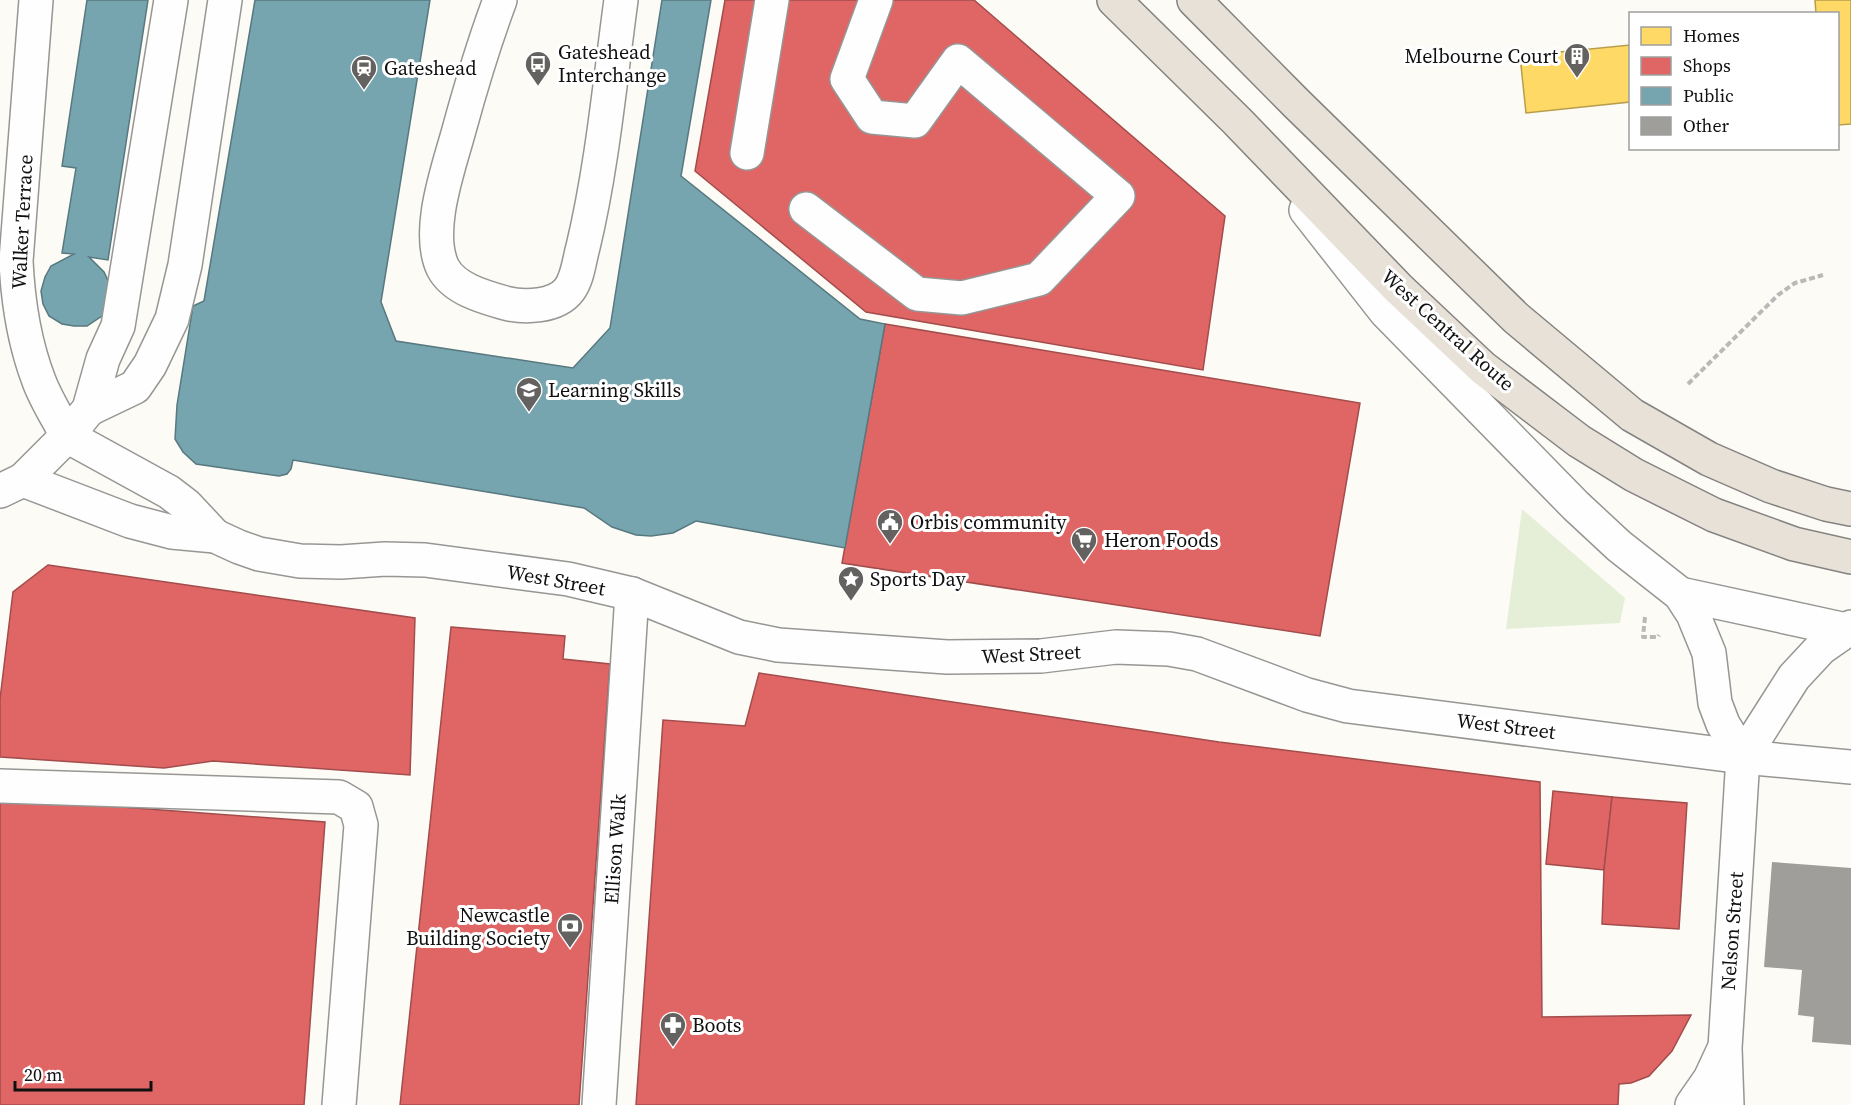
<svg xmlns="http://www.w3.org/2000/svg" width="1851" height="1105" viewBox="0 0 1851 1105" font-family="'Source Serif 4',serif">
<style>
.green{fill:#e5efd8}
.homes{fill:#ffd966;stroke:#b79d4c;stroke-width:1.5}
.shops{fill:#e06666;stroke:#a24c4c;stroke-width:1.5}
.public{fill:#76a5af;stroke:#57787f;stroke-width:1.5}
.building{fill:#a09e9b}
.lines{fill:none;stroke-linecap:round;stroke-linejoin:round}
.minor-casing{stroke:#969694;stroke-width:36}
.highway-casing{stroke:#848381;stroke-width:36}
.path{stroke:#b9b9b8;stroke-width:4;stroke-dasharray:6 3;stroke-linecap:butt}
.minor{stroke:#fffefe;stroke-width:33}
.highway{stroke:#e8e1d8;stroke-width:33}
.labels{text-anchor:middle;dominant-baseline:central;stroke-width:6;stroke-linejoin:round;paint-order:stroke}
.poi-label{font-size:20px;fill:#101010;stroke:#fff;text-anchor:start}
.street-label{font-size:20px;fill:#101010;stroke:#fff}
</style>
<rect width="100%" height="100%" fill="#fcfbf6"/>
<path class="green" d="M 1522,509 L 1625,598 L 1620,623 L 1506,629 Z"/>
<g class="homes">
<path d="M 1815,0 L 1851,0 L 1851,124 L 1838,125 L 1838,14 L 1816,14 Z"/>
<path d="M 1630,45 L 1630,102 L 1526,113 L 1520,56 Z"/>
</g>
<g class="shops">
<path d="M 725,0 L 974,0 L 1225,216 L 1203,370 L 866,312 L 695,171 Z"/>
<path d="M 885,324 L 1360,403 L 1320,636 L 842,563 Z"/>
<path d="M 48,565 L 415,618 L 410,775 L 213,761 L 164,768 L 0,757 L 0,699 L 13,592 Z"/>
<path d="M 451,627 L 565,636 L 563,659 L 610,664 L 579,1105 L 400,1105 Z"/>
<path d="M 759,673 L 1219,742 L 1540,782 L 1542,1017 L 1691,1015 L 1672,1051 L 1649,1076 L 1631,1083 L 1619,1084 L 1618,1105 L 636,1105 L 663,720 L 745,726 Z"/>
<path d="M 1553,791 L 1612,797 L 1604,870 L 1546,864 Z"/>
<path d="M 1612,797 L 1687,803 L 1679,929 L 1602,924 L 1604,870 Z"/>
<path d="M 0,798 L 325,822 L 304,1105 L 0,1105 Z"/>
</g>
<g class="public">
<path d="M 87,0 L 148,0 L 108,260 L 89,257 L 104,272 L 112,289 L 109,303 L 102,316 L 87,326 L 74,326 L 62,324 L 49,316 L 43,304 L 41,291 L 45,277 L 51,266 L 74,254 L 62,253 L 76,168 L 62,166 Z"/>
<path d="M 255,0 L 430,0 L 381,302 L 396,341 L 573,368 L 610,328 L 662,0 L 711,0 L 681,176 L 860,319 L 885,324 L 845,548 L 696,521 L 673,533 L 651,536 L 636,535 L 612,527 L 584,508 L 293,460 L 291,469 L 287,474 L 279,476 L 196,464 L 183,452 L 175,439 L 177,405 L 193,306 L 204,301 Z"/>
</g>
<path class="building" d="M 1772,862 L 1851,868 L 1851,1045 L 1812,1042 L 1814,1017 L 1798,1015 L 1802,970 L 1764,967 Z"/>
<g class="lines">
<g class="minor-casing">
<g id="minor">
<path d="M 36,0 L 16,261 C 18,303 24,342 39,381 C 46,400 58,418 67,436"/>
<path d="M 500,0 C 484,43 471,86 459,130 C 449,167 425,231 443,268 C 454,289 484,297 505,303 C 524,308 556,307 569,290 C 578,278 579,261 583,247 C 602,168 610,81 621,0"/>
<path d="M 747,153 L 772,0"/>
<path d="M 806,209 L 917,294 L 962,298 L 1039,279 L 1118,196 L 958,61 L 915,121 L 872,117 L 847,79 L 876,0"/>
<path d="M 1306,210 L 1386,312 L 1576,506 L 1619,546 L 1680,594 L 1693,614 L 1709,653 L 1715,703 L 1723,724 L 1743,757"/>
<path d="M 89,409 L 135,387 L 150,365 L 172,319 L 185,265 L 225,0"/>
<path d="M 67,436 L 169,492 L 186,505 L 215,536"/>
<path d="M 23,480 L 130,521 L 172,532 L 215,536 L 239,547 L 259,554 L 300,561 L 341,562 L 385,559 L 425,560 L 568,579 L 632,594 L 739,637 L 778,645 L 947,657 L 1041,656 L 1116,647 L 1169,649 L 1197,654 L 1307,695 L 1348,706 L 1743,757 L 1851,767"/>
<path d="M 0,491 L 23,480 L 67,436 L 89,409 L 103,359 L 118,326 L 171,0"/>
<path d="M 1680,594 L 1846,630"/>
<path d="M 0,786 L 339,797 L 356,807 L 361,825 L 339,1105"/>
<path d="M 599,1105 L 632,594"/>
<path d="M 1692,1105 L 1710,1079 L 1724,1049"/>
<path d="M 1727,1105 L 1725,1048 L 1743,757 L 1794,677 L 1821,648 L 1851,627"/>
</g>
</g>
<g class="highway-casing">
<g id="highway">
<path d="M 1114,0 L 1237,121 L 1398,288 L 1483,368 L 1579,441 L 1634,475 L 1714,515 L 1794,544 L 1851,557"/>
<path d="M 1194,0 L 1296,103 L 1516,318 L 1632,415 L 1709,459 L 1771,486 L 1826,504 L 1851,509"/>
</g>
</g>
<g class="path">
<path d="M 1688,384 L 1778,295 L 1795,283 L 1823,275"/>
<path d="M 1645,617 L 1643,637 L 1658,637 L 1659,635"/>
</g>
<use href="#minor" class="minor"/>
<use href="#highway" class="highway"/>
</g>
<defs>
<g id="building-pin" transform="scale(1.35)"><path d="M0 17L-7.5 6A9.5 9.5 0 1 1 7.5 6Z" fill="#636260" stroke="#fff"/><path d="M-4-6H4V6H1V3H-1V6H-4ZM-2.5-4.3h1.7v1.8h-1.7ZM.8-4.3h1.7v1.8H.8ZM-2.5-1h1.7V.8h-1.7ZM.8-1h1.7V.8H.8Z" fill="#fff"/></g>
<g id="bus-pin" transform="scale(1.35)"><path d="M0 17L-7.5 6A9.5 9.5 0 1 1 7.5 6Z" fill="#636260" stroke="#fff"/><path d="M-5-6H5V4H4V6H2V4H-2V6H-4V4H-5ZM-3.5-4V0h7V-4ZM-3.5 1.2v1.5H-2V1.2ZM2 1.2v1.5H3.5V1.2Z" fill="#fff"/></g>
<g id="station-pin" transform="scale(1.35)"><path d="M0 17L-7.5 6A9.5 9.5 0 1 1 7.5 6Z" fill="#636260" stroke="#fff"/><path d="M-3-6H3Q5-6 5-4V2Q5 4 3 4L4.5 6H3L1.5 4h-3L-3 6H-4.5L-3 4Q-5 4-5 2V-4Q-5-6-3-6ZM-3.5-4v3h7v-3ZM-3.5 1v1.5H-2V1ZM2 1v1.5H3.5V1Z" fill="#fff"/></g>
<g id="university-pin" transform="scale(1.35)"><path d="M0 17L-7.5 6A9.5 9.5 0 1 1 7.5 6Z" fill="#636260" stroke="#fff"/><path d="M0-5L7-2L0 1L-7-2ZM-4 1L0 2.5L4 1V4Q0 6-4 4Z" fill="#fff"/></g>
<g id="civic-pin" transform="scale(1.35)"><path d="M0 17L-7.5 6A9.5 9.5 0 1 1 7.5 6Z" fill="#636260" stroke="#fff"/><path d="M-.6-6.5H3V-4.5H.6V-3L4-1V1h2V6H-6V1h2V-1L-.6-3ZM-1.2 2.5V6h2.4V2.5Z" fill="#fff"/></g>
<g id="supermarket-pin" transform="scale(1.35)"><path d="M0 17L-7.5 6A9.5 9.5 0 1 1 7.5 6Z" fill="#636260" stroke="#fff"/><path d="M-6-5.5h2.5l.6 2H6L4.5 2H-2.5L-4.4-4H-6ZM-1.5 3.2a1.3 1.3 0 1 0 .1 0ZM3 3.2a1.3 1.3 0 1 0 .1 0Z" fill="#fff"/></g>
<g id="sight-pin" transform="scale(1.35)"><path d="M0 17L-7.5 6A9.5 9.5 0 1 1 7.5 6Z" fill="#636260" stroke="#fff"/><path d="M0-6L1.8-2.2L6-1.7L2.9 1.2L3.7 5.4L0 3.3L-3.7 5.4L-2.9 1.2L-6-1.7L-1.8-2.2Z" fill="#fff"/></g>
<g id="bank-pin" transform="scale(1.35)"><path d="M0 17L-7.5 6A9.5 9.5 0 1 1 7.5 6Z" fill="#636260" stroke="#fff"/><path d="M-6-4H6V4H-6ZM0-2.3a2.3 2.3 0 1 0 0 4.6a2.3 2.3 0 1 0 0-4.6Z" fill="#fff"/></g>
<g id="pharmacy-pin" transform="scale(1.35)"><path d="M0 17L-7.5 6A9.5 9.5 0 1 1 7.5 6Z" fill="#636260" stroke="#fff"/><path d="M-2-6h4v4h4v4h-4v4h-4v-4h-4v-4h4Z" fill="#fff"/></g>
</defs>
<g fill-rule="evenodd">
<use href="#building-pin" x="1577" y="56"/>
<use href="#bus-pin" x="538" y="64"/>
<use href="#station-pin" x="364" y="68"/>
<use href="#university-pin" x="529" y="390"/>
<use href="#civic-pin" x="890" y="522"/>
<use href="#supermarket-pin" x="1084" y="540"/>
<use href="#sight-pin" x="851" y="579"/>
<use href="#bank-pin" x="570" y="926"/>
<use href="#pharmacy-pin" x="673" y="1025"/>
</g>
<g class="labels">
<g class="poi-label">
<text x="558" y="52">Gateshead<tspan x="558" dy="23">Interchange</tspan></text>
<text x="1558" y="56" text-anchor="end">Melbourne Court</text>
<text x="384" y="68">Gateshead</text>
<text x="548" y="390">Learning Skills</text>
<text x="910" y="522">Orbis community</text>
<text x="1104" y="540">Heron Foods</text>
<text x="870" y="579">Sports Day</text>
<text x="550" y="915" text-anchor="end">Newcastle<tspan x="550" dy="23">Building Society</tspan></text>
<text x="692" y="1025">Boots</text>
</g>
<g class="street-label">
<text transform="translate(22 222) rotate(-87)">Walker Terrace</text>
<text transform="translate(1448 330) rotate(42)">West Central Route</text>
<text transform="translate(556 580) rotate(10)">West Street</text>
<text transform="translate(1031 654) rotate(-3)">West Street</text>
<text transform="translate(1506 726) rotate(7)">West Street</text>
<text transform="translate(615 849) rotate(-86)">Ellison Walk</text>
<text transform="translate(1732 931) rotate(-86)">Nelson Street</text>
</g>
</g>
<rect x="1629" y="12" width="210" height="138" fill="#ffffff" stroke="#9f9f9f" stroke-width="1.5"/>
<rect x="1641" y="27" width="30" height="18" fill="#ffd966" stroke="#9f9f9f" stroke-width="1.5"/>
<text x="1683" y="42" font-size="18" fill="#101010">Homes</text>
<rect x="1641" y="57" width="30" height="18" fill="#e06666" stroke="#9f9f9f" stroke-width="1.5"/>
<text x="1683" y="72" font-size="18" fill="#101010">Shops</text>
<rect x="1641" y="87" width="30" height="18" fill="#76a5af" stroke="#9f9f9f" stroke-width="1.5"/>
<text x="1683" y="102" font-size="18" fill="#101010">Public</text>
<rect x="1641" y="117" width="30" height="18" fill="#a09e9b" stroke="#9f9f9f" stroke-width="1.5"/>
<text x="1683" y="132" font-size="18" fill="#101010">Other</text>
<path d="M15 1081v9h136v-9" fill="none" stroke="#101010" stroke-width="3"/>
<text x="24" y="1081" font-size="18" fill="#101010" stroke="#ffffff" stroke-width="4.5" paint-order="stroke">20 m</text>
</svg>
